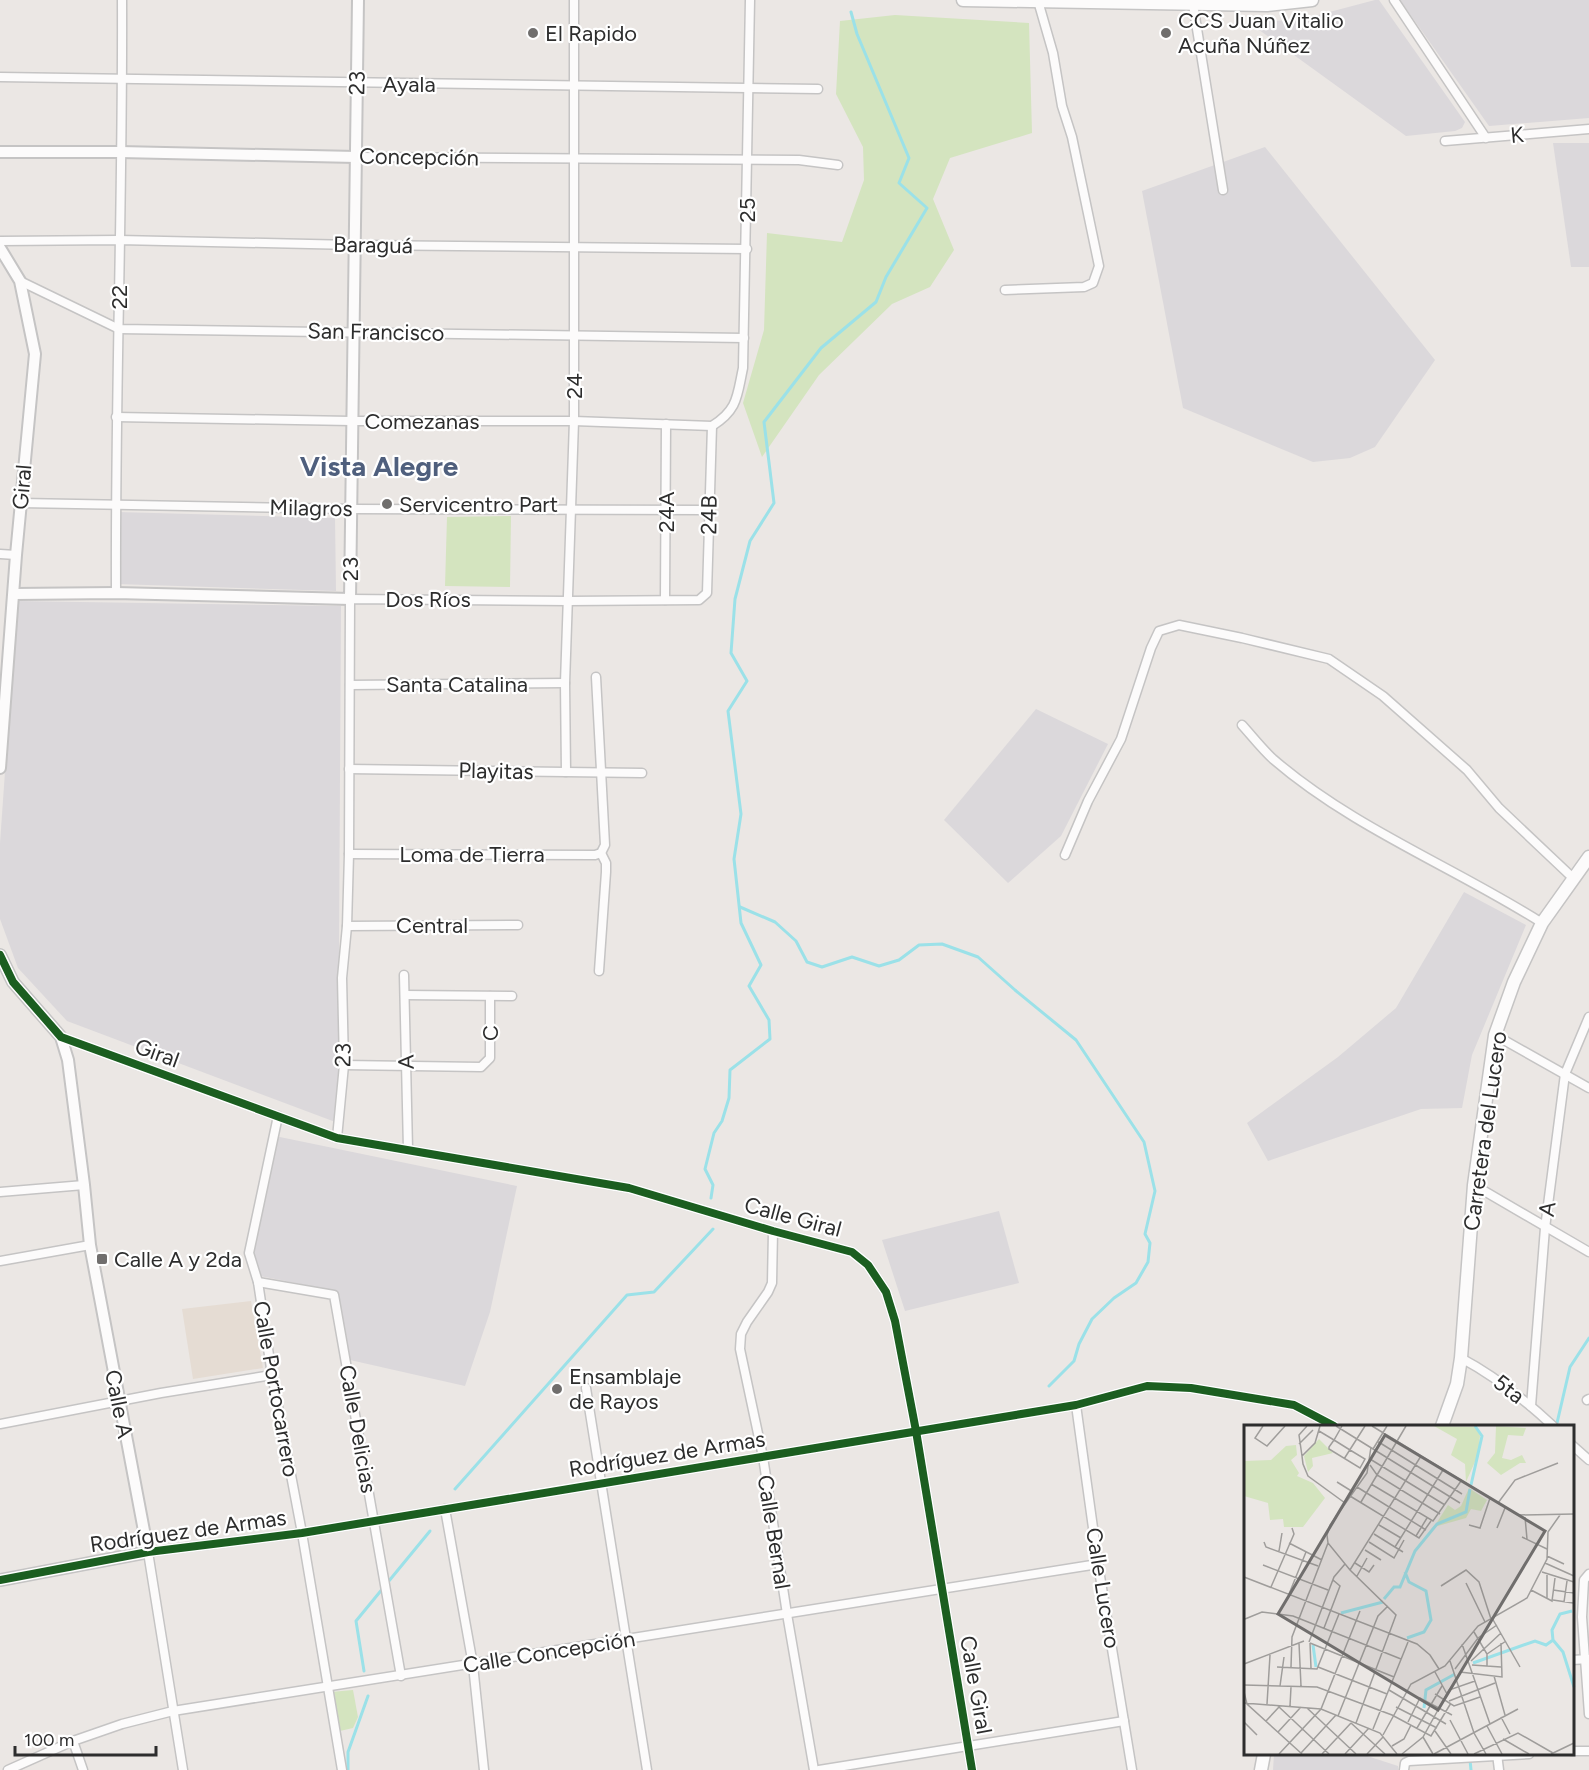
<svg xmlns="http://www.w3.org/2000/svg" width="1589" height="1770" viewBox="0 0 1589 1770" font-family="Figtree,sans-serif">
<style>
.industrial{fill:#dbd8db}
.education{fill:#e5dcd3}
.green{fill:#d4e4bf}
.lines{fill:none;stroke-linecap:round;stroke-linejoin:round}
.stream{stroke:#9be1e8;stroke-width:3}
.minor-casing{stroke:#c5c4c4;stroke-width:11}
.tertiary-casing{stroke:#c5c4c4;stroke-width:14}
.secondary-casing{stroke:#c5c4c4;stroke-width:15}
.minor{stroke:#fcfbfb;stroke-width:8}
.tertiary{stroke:#fcfbfb;stroke-width:10}
.secondary{stroke:#fcfbfb;stroke-width:12}
.cycleway-casing{stroke:#fff;stroke-width:11}
.cycleway{stroke:#1b5e20;stroke-width:8}
.poi-dot{fill:#706e6d;stroke:#fff;stroke-width:2}
.labels{text-anchor:middle;dominant-baseline:central;stroke-width:4.5;stroke-linejoin:round;paint-order:stroke}
.poi-label{font-size:22px;fill:#2d2d2d;stroke:#fff;text-anchor:start}
.street-label{font-size:22px;fill:#2d2d2d;stroke:#fff}
.district-label{font-size:28px;font-weight:bold;fill:#4f5f7d;stroke:#fff}
.inset-river{fill:none;stroke:#9be1e8;stroke-width:3}
.inset-road{fill:none;stroke:#9f9d9b;stroke-width:1.5}
.view{fill:#706e6d;fill-opacity:0.15;stroke:#706e6d;stroke-width:3}
.inset-edge{fill:none;stroke:#2d2d2d;stroke-width:3}
</style>
<rect width="100%" height="100%" fill="#ebe7e4"/>
<g class="industrial">
<path d="M 1375,0 L 1379,0 L 1465,122 L 1462,128 L 1455,131 L 1406,136 L 1255,27 L 1258,22 L 1303,19 Z"/>
<path d="M 1400,0 L 1589,0 L 1589,118 L 1489,126 Z"/>
<path d="M 1553,143 L 1589,143 L 1589,267 L 1571,267 Z"/>
<path d="M 1265,147 L 1435,360 L 1375,447 L 1350,458 L 1313,462 L 1183,408 L 1142,191 Z"/>
<path d="M 117,512 L 335,518 L 336,591 L 116,584 Z"/>
<path d="M 17,601 L 341,606 L 338,1123 L 67,1021 L 18,968 L 0,919 L 0,843 Z"/>
<path d="M 1036,709 L 1108,744 L 1061,836 L 1008,883 L 944,820 Z"/>
<path d="M 1464,892 L 1526,925 L 1472,1055 L 1462,1108 L 1421,1109 L 1268,1161 L 1247,1123 L 1338,1057 L 1396,1008 Z"/>
<path d="M 275,1136 L 517,1186 L 490,1312 L 465,1386 L 350,1360 L 337,1291 L 260,1276 L 253,1256 Z"/>
<path d="M 999,1211 L 1019,1283 L 905,1311 L 882,1240 Z"/>
<path d="M 1274,1754 L 1361,1754 L 1398,1766 L 1398,1770 L 1273,1770 Z"/>
</g>
<path class="education" d="M 251,1301 L 263,1368 L 193,1379 L 182,1309 Z"/>
<g class="green">
<path d="M 895,15 L 1029,23 L 1032,133 L 950,158 L 933,199 L 954,250 L 930,287 L 892,304 L 819,375 L 762,457 L 743,403 L 764,330 L 767,233 L 842,242 L 864,180 L 863,147 L 836,94 L 840,21 Z"/>
<path d="M 511,516 L 510,587 L 445,586 L 447,517 Z"/>
<path d="M 353,1690 L 358,1717 L 353,1728 L 340,1731 L 331,1692 Z"/>
</g>
<g class="lines">
<g class="stream">
<path d="M 740,907 L 775,922 L 796,941 L 807,962 L 822,967 L 852,957 L 879,966 L 899,960 L 919,945 L 942,944 L 978,957 L 1015,990 L 1076,1040 L 1144,1142 L 1155,1191 L 1145,1234 L 1150,1243 L 1148,1262 L 1136,1283 L 1114,1298 L 1092,1319 L 1079,1344 L 1074,1361 L 1049,1386"/>
<path d="M 711,1198 L 713,1185 L 705,1169 L 714,1133 L 722,1121 L 729,1098 L 730,1070 L 770,1039 L 769,1020 L 749,986 L 761,965 L 741,923 L 734,859 L 741,814 L 728,711 L 747,681 L 731,653 L 735,599 L 750,541 L 774,503 L 764,422 L 821,348 L 876,302 L 886,277 L 927,208 L 899,183 L 909,158 L 857,34 L 851,12"/>
<path d="M 1557,1423 L 1570,1367 L 1589,1338"/>
<path d="M 455,1489 L 627,1295 L 654,1292 L 713,1229"/>
<path d="M 364,1671 L 356,1621 L 430,1531"/>
<path d="M 1470,1760 L 1471,1770"/>
<path d="M 348,1770 L 348,1752 L 368,1696"/>
</g>
<g class="minor-casing">
<g id="minor">
<path d="M 1394,0 L 1486,138"/>
<path d="M 1193,4 L 1223,190"/>
<path d="M 0,77 L 818,89"/>
<path d="M 1445,141 L 1589,129"/>
<path d="M 356,157 L 799,160 L 838,165"/>
<path d="M 0,241 L 119,240 L 354,245 L 747,249"/>
<path d="M 20,281 L 119,329 L 744,338"/>
<path d="M 1005,290 L 1084,287 L 1093,283 L 1099,266 L 1072,137 L 1062,106 L 1053,53 L 1038,1"/>
<path d="M 116,417 L 351,421 L 574,421 L 712,426 C 738,410 737,396 743,368 L 750,0"/>
<path d="M 21,503 L 351,509 L 709,510"/>
<path d="M 0,554 L 16,555"/>
<path d="M 116,593 C 115,396 123,198 122,0"/>
<path d="M 665,600 L 666,424"/>
<path d="M 350,685 L 565,683"/>
<path d="M 1242,725 C 1252,736 1262,749 1273,759 C 1353,828 1454,867 1542,923"/>
<path d="M 349,769 L 642,773"/>
<path d="M 566,772 L 565,683 L 574,421 L 574,0"/>
<path d="M 349,854 L 595,855 L 601,853 L 605,845 L 596,677"/>
<path d="M 1065,855 L 1088,801 L 1121,739 L 1151,648 L 1159,631 L 1179,625 L 1242,638 L 1329,659 L 1383,696 L 1467,770 L 1499,808 L 1573,878"/>
<path d="M 347,926 L 518,925"/>
<path d="M 599,971 L 606,872 L 606,863 L 601,853"/>
<path d="M 404,975 L 408,1149"/>
<path d="M 405,995 L 512,996"/>
<path d="M 1495,1035 L 1589,1088"/>
<path d="M 61,1037 L 337,1138 L 629,1188 L 773,1231 L 852,1252 L 868,1265 L 886,1292 L 895,1321 L 916,1431 L 972,1770"/>
<path d="M 344,1065 L 481,1067 L 490,1058 L 490,996"/>
<path d="M 278,1116 L 249,1253 L 258,1282 L 272,1375 L 302,1533 L 342,1770"/>
<path d="M 337,1138 L 344,1065 L 342,978 L 347,926 L 349,854 L 350,599 L 568,601 L 699,600 L 707,593 L 712,426"/>
<path d="M 1474,1185 L 1589,1252"/>
<path d="M 0,1192 L 84,1185"/>
<path d="M 773,1231 L 772,1283 L 768,1292 L 747,1322 L 741,1334 L 740,1349 L 763,1457 L 787,1614 L 814,1770"/>
<path d="M 0,1261 L 90,1245"/>
<path d="M 258,1282 L 334,1295 L 401,1676"/>
<path d="M 1461,1358 C 1495,1376 1525,1400 1553,1426"/>
<path d="M 586,1388 L 647,1770"/>
<path d="M 1587,1400 L 1589,1399"/>
<path d="M 1076,1405 L 1098,1564 L 1132,1770"/>
<path d="M 1531,1406 L 1545,1228 L 1565,1074 L 1589,1017"/>
<path d="M 0,1424 L 161,1393 L 272,1375"/>
<path d="M 1572,1445 L 1589,1460"/>
<path d="M 445,1509 L 473,1665 L 484,1770"/>
<path d="M 1589,1574 L 1584,1580 L 1582,1617 L 1589,1714"/>
<path d="M 1572,1660 L 1589,1659"/>
<path d="M 73,1741 L 83,1770"/>
<path d="M 1572,1751 L 1589,1751"/>
<path d="M 1497,1754 L 1499,1770"/>
<path d="M 8,1770 L 73,1741 L 122,1724 L 173,1711 L 1098,1564"/>
<path d="M 183,1770 L 148,1552 L 302,1533 L 1076,1405 L 1147,1386 L 1191,1388 L 1294,1405 L 1334,1426"/>
<path d="M 819,1770 L 1124,1721"/>
<path d="M 1404,1770 L 1405,1763 L 1409,1761 L 1529,1754"/>
</g>
</g>
<g class="tertiary-casing">
<g id="tertiary">
<path d="M 0,152 L 120,152 L 356,157"/>
<path d="M 0,248 L 20,281 L 35,354 L 16,555 L 0,768"/>
<path d="M 14,594 L 116,593 L 350,599 L 358,0"/>
<path d="M 0,955 L 13,982 L 61,1037 L 68,1060 L 84,1185 L 90,1245 L 148,1552 L 0,1580"/>
</g>
</g>
<g class="secondary-casing">
<g id="secondary">
<path d="M 963,0 L 1267,5 L 1312,0"/>
<path d="M 1442,1426 L 1457,1384 L 1461,1358 L 1474,1185 L 1495,1035 L 1514,982 L 1542,923 L 1589,857"/>
<path d="M 1261,1770 L 1264,1754"/>
</g>
</g>
<use href="#minor" class="minor"/>
<use href="#tertiary" class="tertiary"/>
<use href="#secondary" class="secondary"/>
<g class="cycleway-casing">
<g id="cycleway">
<path d="M 0,955 L 13,982 L 61,1037 L 337,1138 L 629,1188 L 773,1231 L 852,1252 L 868,1265 L 886,1292 L 895,1321 L 916,1431 L 972,1770"/>
<path d="M 0,1580 L 148,1552 L 302,1533 L 1076,1405 L 1147,1386 L 1191,1388 L 1294,1405 L 1334,1426"/>
</g>
</g>
<use href="#cycleway" class="cycleway"/>
</g>
<g class="poi-dot">
<circle cx="533" cy="33" r="6"/>
<circle cx="1166" cy="33" r="6"/>
<circle cx="387" cy="504" r="6"/>
<rect x="96" y="1253" width="12" height="12" rx="3"/>
<circle cx="557" cy="1389" r="6"/>
</g>
<g class="labels">
<g class="poi-label">
<text x="1178" y="20">CCS Juan Vitalio<tspan x="1178" dy="25">Acuña Núñez</tspan></text>
<text x="545" y="33">El Rapido</text>
<text x="399" y="504">Servicentro Part</text>
<text x="114" y="1259">Calle A y 2da</text>
<text x="569" y="1376">Ensamblaje<tspan x="569" dy="25">de Rayos</tspan></text>
</g>
<g class="street-label">
<text transform="translate(357 83) rotate(-89)">23</text>
<text x="409" y="84">Ayala</text>
<text transform="translate(1517 135) rotate(-5)">K</text>
<text transform="translate(419 157) rotate(1)">Concepción</text>
<text transform="translate(747 210) rotate(-90)">25</text>
<text transform="translate(373 245) rotate(1)">Baraguá</text>
<text transform="translate(119 297) rotate(-90)">22</text>
<text transform="translate(376 332) rotate(1)">San Francisco</text>
<text transform="translate(574 386) rotate(-90)">24</text>
<text x="422" y="421">Comezanas</text>
<text transform="translate(22 487) rotate(-85)">Giral</text>
<text transform="translate(311 508) rotate(1)">Milagros</text>
<text transform="translate(666 512) rotate(-90)">24A</text>
<text transform="translate(709 515) rotate(-89)">24B</text>
<text transform="translate(350 569) rotate(-90)">23</text>
<text x="428" y="599">Dos Ríos</text>
<text x="457" y="684">Santa Catalina</text>
<text transform="translate(496 771) rotate(1)">Playitas</text>
<text x="472" y="854">Loma de Tierra</text>
<text x="432" y="925">Central</text>
<text transform="translate(490 1033) rotate(-90)">C</text>
<text transform="translate(157 1053) rotate(20)">Giral</text>
<text transform="translate(343 1055) rotate(-89)">23</text>
<text transform="translate(406 1062) rotate(-91)">A</text>
<text transform="translate(1485 1131) rotate(-82)">Carretera del Lucero</text>
<text transform="translate(1547 1209) rotate(-82)">A</text>
<text transform="translate(793 1217) rotate(15)">Calle Giral</text>
<text transform="translate(276 1389) rotate(80)">Calle Portocarrero</text>
<text transform="translate(1509 1389) rotate(37)">5ta</text>
<text transform="translate(119 1404) rotate(79)">Calle A</text>
<text transform="translate(358 1429) rotate(80)">Calle Delicias</text>
<text transform="translate(667 1454) rotate(-9)">Rodríguez de Armas</text>
<text transform="translate(188 1531) rotate(-8)">Rodríguez de Armas</text>
<text transform="translate(774 1532) rotate(81)">Calle Bernal</text>
<text transform="translate(1103 1588) rotate(81)">Calle Lucero</text>
<text transform="translate(549 1652) rotate(-9)">Calle Concepción</text>
<text transform="translate(976 1685) rotate(80)">Calle Giral</text>
</g>
<g class="district-label">
<text x="379" y="466">Vista Alegre</text>
</g>
</g>
<g transform="translate(1244 1425)">
<rect width="330" height="330" fill="#ebe7e4"/>
<path d="M 190,1 L 233,2 L 236,11 L 234,30 L 222,57 L 221,39 L 207,30 L 213,14 ZM 252,1 L 282,3 L 279,11 L 264,10 L 258,33 L 267,35 L 278,30 L 282,38 L 276,38 L 257,50 L 243,38 L 251,28 ZM 75,14 L 89,28 L 68,33 L 69,41 L 64,47 L 60,31 ZM 52,20 L 53,30 L 47,35 L 55,48 L 53,51 L 69,58 L 81,73 L 59,102 L 40,102 L 39,94 L 26,95 L 24,78 L 0,71 L 0,36 L 27,35 L 42,21 ZM 225,63 L 243,75 L 237,86 L 227,84 L 222,93 L 190,102 L 204,80 L 211,85 L 217,81 Z" fill="#d4e4bf"/>
<path class="inset-river" d="M 227,60 L 238,11 L 231,1M 161,147 L 165,157 L 182,166 L 187,195 L 180,207 L 163,213M 140,174 L 150,162 L 156,162 L 171,126 L 193,99 L 222,87 L 226,64M 97,188 L 139,177M 309,215 L 319,227 L 330,262M 69,220 L 72,242M 229,238 L 291,216 L 302,220 L 309,215 L 308,205 L 316,189 L 328,186M 180,283 L 182,265 L 211,249"/>
<path class="inset-road" d="M 19,1 L 11,13 L 23,21 L 41,1M 76,1 L 71,18 L 58,31 L 59,39 L 64,51 L 101,78M 92,1 L 216,78M 128,1 L 274,90 L 330,89M 75,6 L 90,15 L 106,25 L 121,34 L 116,43 L 85,24 L 85,22 L 90,15 L 98,1M 133,16 L 218,69M 55,19 L 69,5M 129,24 L 143,1M 58,31 L 55,10 L 63,1M 100,34 L 121,1M 126,34 L 201,80M 126,40 L 133,50 L 196,89M 93,57 L 109,67M 127,59 L 189,96 L 217,56M 113,62 L 182,105M 106,71 L 175,113 L 187,96M 117,77 L 162,1M 254,78 L 271,55 L 314,38M 281,92 L 283,114M 135,100 L 157,113M 225,100 L 236,103 L 246,73M 253,103 L 261,83M 130,109 L 159,127M 172,111 L 183,93M 278,112 L 303,124M 20,117 L 22,122 L 74,141M 125,117 L 150,133 L 160,115M 45,118 L 78,135M 151,122 L 199,45M 121,125 L 137,135M 35,126 L 38,108M 303,131 L 320,139M 111,138 L 125,147 L 130,140M 301,138 L 330,151M 19,140 L 84,165M 106,145 L 177,31M 298,147 L 330,157M 113,151 L 123,133M 0,152 L 173,219 L 186,230 L 195,244M 222,158 L 241,197M 197,161 L 222,145 L 235,157 L 247,194M 27,162 L 50,109 L 48,103M 287,165 L 308,176 L 311,153M 309,165 L 330,168M 45,169 L 62,127M 303,174 L 303,150M 330,174 L 330,194M 309,175 L 329,178M 320,177 L 323,156M 248,193 L 276,242M 1,194 L 18,187 L 49,191 L 157,234M 80,203 L 96,161 L 89,155M 230,207 L 243,229 L 243,241M 65,217 L 90,152 L 101,139M 55,218 L 57,261M 66,218 L 150,252M 66,218 L 67,243M 218,219 L 246,299M 243,229 L 262,216M 206,236 L 230,308 L 242,329M 227,236 L 257,208M 0,239 L 60,216M 228,240 L 257,242M 33,242 L 73,244 L 95,189M 47,242 L 48,212 L 84,118M 74,242 L 143,269M 211,244 L 234,213 L 253,200M 191,247 L 203,269M 216,247 L 258,252 L 257,218M 250,251 L 261,290M 0,260 L 73,262 L 148,290 L 187,311 L 207,278M 36,261 L 40,232M 145,265 L 202,299M 0,267 L 3,279 L 58,329M 191,269 L 210,281 L 236,272M 205,276 L 251,258M 0,278 L 77,284 L 136,308 L 153,329M 23,279 L 26,230M 34,281 L 85,329M 46,281 L 47,262M 152,282 L 193,303M 63,283 L 112,329M 94,291 L 134,191 L 144,181M 257,292 L 266,309M 206,295 L 224,329M 22,296 L 35,282M 0,297 L 13,310M 164,297 L 176,273 L 208,290M 107,298 L 141,329M 112,298 L 152,190 L 106,145 L 84,118 L 83,110 L 86,100 L 123,48 L 127,22M 243,301 L 258,329M 173,303 L 198,261M 129,304 L 164,217M 191,306 L 207,329M 34,307 L 57,282M 139,310 L 167,259 L 201,241 L 234,201 L 283,173 L 303,134 L 304,107 L 316,90M 179,312 L 189,329M 259,314 L 285,329M 148,321 L 160,314 L 167,300M 57,328 L 92,290M 35,329 L 77,284 L 116,186M 78,329 L 107,298M 101,329 L 125,303M 123,329 L 139,312M 158,329 L 179,312 L 205,265 L 231,256M 190,329 L 274,284M 230,329 L 274,308 L 309,328M 307,329 L 330,318"/>
<path class="view" d="M 141,10 L 301,106 L 194,285 L 34,189 Z"/>
<rect width="330" height="330" class="inset-edge"/>
</g>
<path d="M15 1746v9h141v-9" fill="none" stroke="#2d2d2d" stroke-width="3"/>
<text x="24" y="1746" font-size="18" fill="#2d2d2d" stroke="#ffffff" stroke-width="4.5" paint-order="stroke">100 m</text>
</svg>
